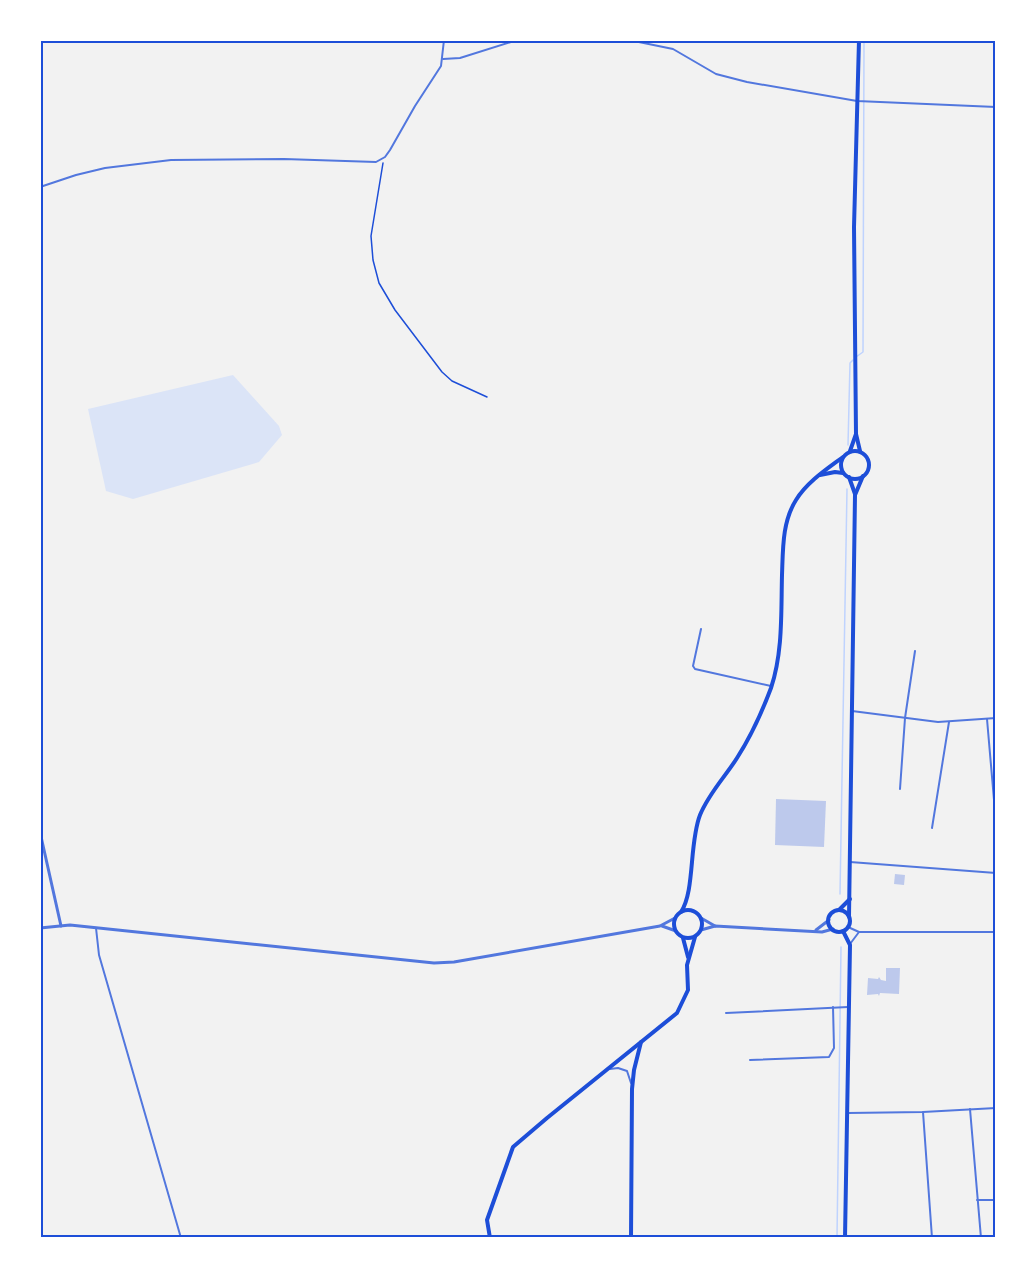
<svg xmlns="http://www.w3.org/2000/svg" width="1036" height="1278" viewBox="0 0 1036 1278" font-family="'Sofia Sans Condensed',sans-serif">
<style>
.green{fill:#dbe4f7}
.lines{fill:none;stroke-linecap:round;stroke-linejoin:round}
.stream{stroke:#bfd3fe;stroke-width:1.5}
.building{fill:#bdc9ec}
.path{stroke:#1d4ed8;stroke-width:1.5}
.minor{stroke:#5277de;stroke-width:2}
.tertiary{stroke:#5277de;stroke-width:3}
.secondary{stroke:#1d4ed8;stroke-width:4}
.neatline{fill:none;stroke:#1d4ed8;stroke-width:2}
</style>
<rect width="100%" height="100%" fill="#f2f2f2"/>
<path class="green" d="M 233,375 L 279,426 L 282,435 L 259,462 L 133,499 L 106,491 L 88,409 Z"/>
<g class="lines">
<g class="stream">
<path d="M 856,357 L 863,352 L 864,40"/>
<path d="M 848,445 L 850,363 L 853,360"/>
<path d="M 840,894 L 847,489"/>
<path d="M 837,1238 L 841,947"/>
</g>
</g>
<g class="building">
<path d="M 776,799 L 826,801 L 824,847 L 775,845 Z"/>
<path d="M 895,874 L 905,875 L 904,885 L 894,884 Z"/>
<path d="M 886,968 L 900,968 L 899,994 L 880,993 L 879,996 L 878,994 L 867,995 L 868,978 L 878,979 L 879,977 L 881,980 L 886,981 Z"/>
</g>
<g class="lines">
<path class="path" d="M 383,163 L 371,236 L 373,260 L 379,283 L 395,310 L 442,372 L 452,381 L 487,397"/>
<g class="minor">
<path d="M 629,40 L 673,49 L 716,74 L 747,82 L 857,101 L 996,107"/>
<path d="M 443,59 L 460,58 L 517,40"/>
<path d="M 40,187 L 76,175 L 105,168 L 171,160 L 284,159 L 376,162 L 385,157 L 390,150 L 415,106 L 441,66 L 444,40"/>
<path d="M 701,629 L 693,666 L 695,669 L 771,686"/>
<path d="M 852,711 L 938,722 L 996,718"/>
<path d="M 987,719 L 996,823"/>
<path d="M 900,789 L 905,718 L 915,651"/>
<path d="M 932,828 L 949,722"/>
<path d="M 850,862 L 996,873"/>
<path d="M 848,927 L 859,932 L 996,932"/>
<path d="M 96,928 L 99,955 L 181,1238"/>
<path d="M 850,944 L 859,932"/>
<path d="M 726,1013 L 848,1007"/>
<path d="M 750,1060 L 829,1057 L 834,1048 L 833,1007"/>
<path d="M 610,1069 L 618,1068 L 627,1071 L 631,1083"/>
<path d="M 970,1109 L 981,1238"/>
<path d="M 923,1112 L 932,1238"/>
<path d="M 848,1113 L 923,1112 L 996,1108"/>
<path d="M 977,1200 L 996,1200"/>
</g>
<g class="tertiary">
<path d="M 40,832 L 61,926"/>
<path d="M 701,918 L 715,926"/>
<path d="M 662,926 L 676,931"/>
<path d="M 40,928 L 70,925 L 434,963 L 454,962 L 660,926 L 675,918"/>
<path d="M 701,930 L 715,926 L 822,932 L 833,929"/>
<path d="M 816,930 L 829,920"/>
</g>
<g class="secondary">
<path d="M 859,40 L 854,227 L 856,434 L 860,451"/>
<circle cx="855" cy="465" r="14"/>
<path d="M 850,451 L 856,434"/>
<path d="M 820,475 L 835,472 L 843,473"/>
<path d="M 849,477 L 855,494"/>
<path d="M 839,910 L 850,899"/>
<circle cx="688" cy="924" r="14"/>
<circle cx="839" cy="921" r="11"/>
<path d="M 681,912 C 695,891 689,843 700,815 C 709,793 725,777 737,758 C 751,736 762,712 771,688 C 783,652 781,612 782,575 C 783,550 782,522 796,500 C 807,482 827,469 843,457"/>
<path d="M 849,917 L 855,495 L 863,476"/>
<path d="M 843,931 L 850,945 L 845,1238"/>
<path d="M 683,938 L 688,957"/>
<path d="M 490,1238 L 487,1220 L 513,1147 L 547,1118 L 677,1013 L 688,990 L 687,965 L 695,937"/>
<path d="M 631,1238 L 632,1089 L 634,1070 L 641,1042"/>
</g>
</g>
<rect width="1036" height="1278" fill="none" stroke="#ffffff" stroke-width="84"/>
<rect x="42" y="42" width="952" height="1194" class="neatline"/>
</svg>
